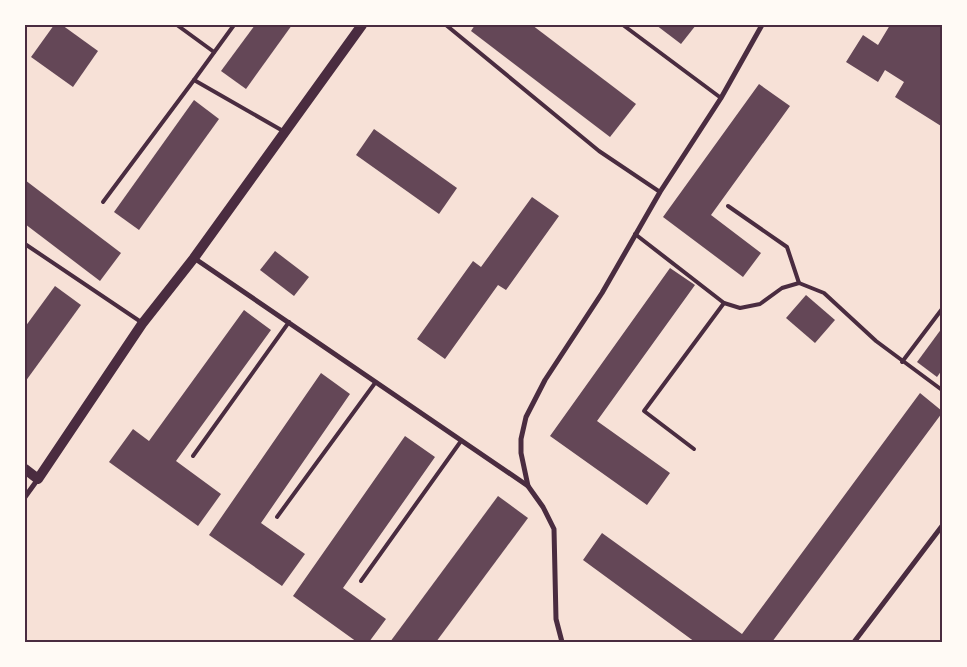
<svg xmlns="http://www.w3.org/2000/svg" width="967" height="667" viewBox="0 0 967 667" font-family="Manrope,sans-serif">
<style>
.building{fill:#644757}
.lines{fill:none;stroke-linecap:round;stroke-linejoin:round}
.service{stroke:#4a2c40;stroke-width:4}
.minor{stroke:#4a2c40;stroke-width:5}
.secondary{stroke:#4a2c40;stroke-width:10}
.neatline{fill:none;stroke:#4a2c40;stroke-width:2}
</style>
<rect width="100%" height="100%" fill="#f7e1d7"/>
<g class="building">
<path d="M 54,25 L 62,25 L 98,51 L 73,87 L 31,57 Z"/>
<path d="M 255,25 L 292,25 L 246,89 L 221,71 Z"/>
<path d="M 475,25 L 532,25 L 636,104 L 610,137 L 471,31 Z"/>
<path d="M 656,25 L 696,25 L 681,44 Z"/>
<path d="M 890,25 L 942,25 L 941,126 L 895,97 L 904,82 L 885,70 L 878,82 L 846,62 L 863,35 L 878,45 Z"/>
<path d="M 759,84 L 790,106 L 711,215 L 761,253 L 743,277 L 663,217 Z"/>
<path d="M 194,100 L 219,119 L 139,230 L 114,212 Z"/>
<path d="M 374,129 L 457,188 L 439,214 L 356,155 Z"/>
<path d="M 25,180 L 121,253 L 100,281 L 25,224 Z"/>
<path d="M 532,197 L 559,216 L 506,290 L 498,285 L 445,359 L 417,339 L 473,261 L 481,267 Z"/>
<path d="M 275,251 L 309,277 L 294,296 L 260,270 Z"/>
<path d="M 670,268 L 695,285 L 597,421 L 670,473 L 647,505 L 550,436 Z"/>
<path d="M 55,286 L 81,305 L 25,382 L 25,327 Z"/>
<path d="M 806,295 L 835,320 L 815,343 L 786,318 Z"/>
<path d="M 244,310 L 271,330 L 176,461 L 221,494 L 198,526 L 109,462 L 133,429 L 149,441 Z"/>
<path d="M 942,328 L 942,370 L 937,377 L 917,362 Z"/>
<path d="M 321,373 L 350,394 L 261,523 L 305,554 L 282,586 L 209,535 Z"/>
<path d="M 920,393 L 942,411 L 942,413 L 772,642 L 695,642 L 583,560 L 602,533 L 742,634 Z"/>
<path d="M 405,436 L 435,457 L 343,588 L 386,619 L 369,642 L 357,642 L 293,596 Z"/>
<path d="M 498,496 L 528,518 L 436,642 L 390,642 Z"/>
</g>
<g class="lines">
<g class="service">
<path d="M 177,25 L 214,52"/>
<path d="M 234,25 L 194,80 L 283,131"/>
<path d="M 446,25 L 599,151 L 660,192"/>
<path d="M 623,25 L 721,98"/>
<path d="M 103,202 L 194,80"/>
<path d="M 728,206 L 787,247 L 799,283"/>
<path d="M 635,234 L 724,303 L 740,308 L 760,304 L 782,288 L 799,283 L 824,293 L 876,341 L 942,390"/>
<path d="M 25,244 L 141,322"/>
<path d="M 902,362 L 942,309"/>
<path d="M 694,449 L 644,411 L 724,303"/>
<path d="M 193,456 L 289,322"/>
<path d="M 277,517 L 375,383"/>
<path d="M 361,581 L 461,441"/>
</g>
<g class="minor">
<path d="M 194,258 L 528,486 L 543,507 L 554,529 L 556,619 L 562,642"/>
<path d="M 528,486 L 521,453 L 521,439 L 526,417 L 545,380 L 602,293 L 660,192 L 721,98 L 762,25"/>
<path d="M 25,497 L 38,479"/>
<path d="M 854,642 L 942,526"/>
</g>
<path class="secondary" d="M 25,469 L 38,479 L 142,324 L 194,258 L 362,25"/>
</g>
<rect width="967" height="667" fill="none" stroke="#fffaf5" stroke-width="52"/>
<rect x="26" y="26" width="915" height="615" class="neatline"/>
</svg>
